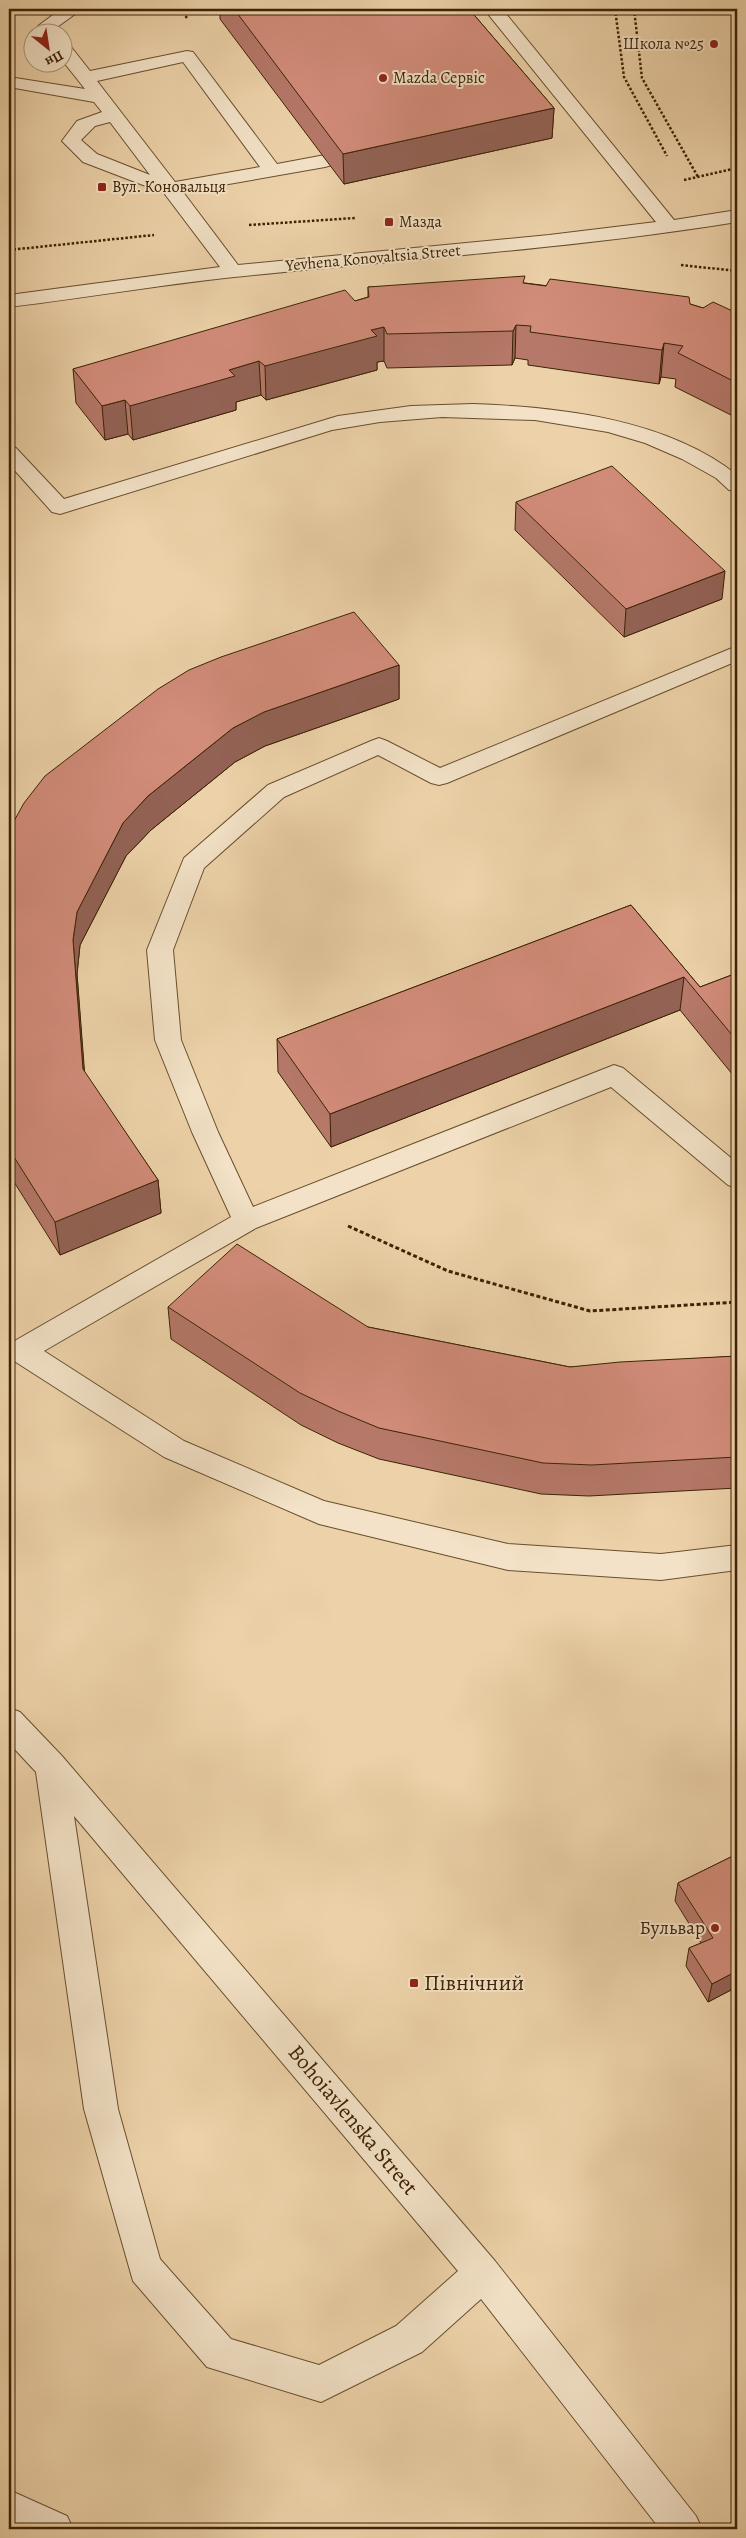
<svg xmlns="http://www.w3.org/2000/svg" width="746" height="2538" viewBox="0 0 746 2538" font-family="Alegreya,serif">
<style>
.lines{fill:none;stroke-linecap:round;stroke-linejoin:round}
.minor-casing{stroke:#684f2d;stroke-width:2}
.path-far1{stroke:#3c2304;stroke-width:2.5;stroke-dasharray:2.5 2;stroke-linecap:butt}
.path{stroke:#3c2304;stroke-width:3;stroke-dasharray:4 2.5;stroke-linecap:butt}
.minor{fill:#f3e2c7;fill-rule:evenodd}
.wall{fill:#b57869;stroke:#3c2304}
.shaded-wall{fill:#936255;stroke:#3c2304}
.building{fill:#d28c7a;stroke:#3c2304}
.poi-dot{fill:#8f2418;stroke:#f3e2c7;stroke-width:2}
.labels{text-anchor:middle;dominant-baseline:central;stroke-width:4;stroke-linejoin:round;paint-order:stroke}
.far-poi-label{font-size:16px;fill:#3c2304;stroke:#f3e2c7;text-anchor:start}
.far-street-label{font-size:16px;fill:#3c2304;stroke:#f3e2c7}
.poi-label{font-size:19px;fill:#3c2304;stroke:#f3e2c7;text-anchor:end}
.near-poi-label{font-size:22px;fill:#3c2304;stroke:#f3e2c7;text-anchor:start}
.near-street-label{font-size:22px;fill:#3c2304;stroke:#f3e2c7}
</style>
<rect width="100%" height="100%" fill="#edd2a9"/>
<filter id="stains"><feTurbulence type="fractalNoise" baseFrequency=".004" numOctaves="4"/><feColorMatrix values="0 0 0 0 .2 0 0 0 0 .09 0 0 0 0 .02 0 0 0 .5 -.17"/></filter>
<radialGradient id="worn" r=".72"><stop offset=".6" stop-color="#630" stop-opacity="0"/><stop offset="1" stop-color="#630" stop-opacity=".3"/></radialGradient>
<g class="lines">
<g class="minor-casing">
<g id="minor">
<path d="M 61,9 L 82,9 L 53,30 L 41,30 L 38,26 Z"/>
<path d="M 484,9 L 502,9 L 674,220 L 737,210 L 737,222 C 571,249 402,259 234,277 C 158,285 84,298 9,307 L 9,295 L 220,267 L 164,193 L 83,162 L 62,141 L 77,121 L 102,112 L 94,102 L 9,87 L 9,77 L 85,89 L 62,60 L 62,42 L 68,43 L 90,71 L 187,51 L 193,52 L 277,164 L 325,155 L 332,157 L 334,161 L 332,165 L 325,167 L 183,192 L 238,265 L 549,235 L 656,222 ZM 183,62 L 260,167 L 175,182 L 97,81 ZM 110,122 L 150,175 L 97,154 L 81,140 L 95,126 Z"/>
<path d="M 473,404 C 559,407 667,419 737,475 L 737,491 L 729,490 L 716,478 L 682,459 L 645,443 L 608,432 L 535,420 L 442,417 L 380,422 L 332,430 L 60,514 L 52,512 L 9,464 L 9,446 L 16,448 L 64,499 L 338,416 L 411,406 Z"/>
<path d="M 737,646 L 737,661 L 447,783 L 439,785 L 431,783 L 378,755 L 284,797 L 204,868 L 173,950 L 181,1040 L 218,1132 L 253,1207 L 614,1065 L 623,1068 L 737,1163 L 737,1188 L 728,1185 L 611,1087 L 256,1228 L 44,1351 L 184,1441 L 324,1501 L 508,1544 L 661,1554 L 737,1545 L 737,1570 L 661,1580 L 508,1570 L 319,1524 L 164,1457 L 11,1359 L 9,1348 L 11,1343 L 231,1217 L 192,1132 L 155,1040 L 147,950 L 184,858 L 268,785 L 371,741 L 379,738 L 387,741 L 440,768 Z"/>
<path d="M 9,1708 L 20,1712 L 62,1756 L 495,2261 L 696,2516 L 702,2529 L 660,2529 L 481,2299 L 422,2352 L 321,2402 L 207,2367 L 133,2281 L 84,2109 L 36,1772 L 9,1743 ZM 74,1816 L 458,2271 L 396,2326 L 319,2365 L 231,2339 L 160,2259 L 118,2109 Z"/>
<path d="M 9,2490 L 67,2516 L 73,2529 L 9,2528 Z"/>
</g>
</g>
<g class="path-far1">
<path d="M 180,9 L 187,18"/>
<path d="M 615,9 L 624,77 L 667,156"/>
<path d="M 634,9 L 642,78 L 698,177"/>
<path d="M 684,180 L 737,168"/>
<path d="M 249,225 L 355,218"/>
<path d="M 9,250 L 154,235"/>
<path d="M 681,265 L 737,271"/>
</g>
<path class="path" d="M 348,1226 L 448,1271 L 590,1311 L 737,1302"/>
<use href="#minor" class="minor"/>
</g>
<g class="wall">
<path d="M 220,9 L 469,9 L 554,108 L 552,138 L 344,184 L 220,19 Z"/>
<path d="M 525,283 L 690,304 L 703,308 L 737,313 L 737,418 L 675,387 L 676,379 L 661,377 L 659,384 L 528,365 L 528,360 L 515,358 L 512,365 L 387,368 L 384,361 L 377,362 L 377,370 L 266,400 L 261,395 L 236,402 L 236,410 L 133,440 L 128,434 L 105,440 L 76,403 L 73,369 L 355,301 L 368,297 L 368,287 Z"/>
<path d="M 516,502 L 722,599 L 624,637 L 515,530 Z"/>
<path d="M 399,665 L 399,699 L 265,746 L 235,762 L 151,830 L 126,856 L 80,945 L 77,974 L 84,1072 L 158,1180 L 161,1213 L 60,1255 L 9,1174 L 9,830 Z"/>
<path d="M 631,905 L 700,987 L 737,973 L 737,1080 L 680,1010 L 331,1147 L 278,1072 L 277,1039 Z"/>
<path d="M 168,1307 L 368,1327 L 570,1367 L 737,1356 L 737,1488 L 589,1496 L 541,1494 L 379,1459 L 338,1443 L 301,1425 L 171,1339 Z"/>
<path d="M 737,1854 L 737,2000 L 731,1990 L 708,2002 L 686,1966 L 689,1948 L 701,1943 L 675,1901 L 678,1883 Z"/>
</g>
<g class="shaded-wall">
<path d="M 554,108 L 552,138 L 344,184 L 343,154 Z"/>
<path d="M 516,325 L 515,358 L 512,365 L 513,331 Z"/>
<path d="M 384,327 L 384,361 L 377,362 L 377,370 L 266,400 L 265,366 L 371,330 Z"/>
<path d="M 664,343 L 661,377 L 659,384 L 662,350 Z"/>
<path d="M 259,361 L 261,395 L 236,402 L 236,410 L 133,440 L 130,406 L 229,370 Z"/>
<path d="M 125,400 L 128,434 L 105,440 L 102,406 Z"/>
<path d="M 725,571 L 722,599 L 624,637 L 626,609 Z"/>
<path d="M 399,665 L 399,699 L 265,746 L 235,762 L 151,830 L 126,856 L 80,945 L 77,974 L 87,1103 L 83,1069 L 73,940 L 77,912 L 123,823 L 148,796 L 233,728 L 264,712 Z"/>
<path d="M 684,977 L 680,1010 L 331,1147 L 330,1114 Z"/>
<path d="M 158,1180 L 161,1213 L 60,1255 L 55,1222 Z"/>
<path d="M 735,1972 L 731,1990 L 708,2002 L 712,1984 Z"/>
</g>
<g class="building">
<path d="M 234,9 L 469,9 L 554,108 L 343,154 Z"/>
<path d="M 525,276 L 523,283 L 546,286 L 550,279 L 689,297 L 690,304 L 703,308 L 713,302 L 737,313 L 737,383 L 678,353 L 683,346 L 664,343 L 662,350 L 530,332 L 531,326 L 516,325 L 513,331 L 387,334 L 384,327 L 371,330 L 377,336 L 265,366 L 259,361 L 229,370 L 235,376 L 130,406 L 125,400 L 102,406 L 73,369 L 345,290 L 355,301 L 369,297 L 368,287 Z"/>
<path d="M 612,466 L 725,571 L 626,609 L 516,502 Z"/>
<path d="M 354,612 L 399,665 L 264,712 L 233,728 L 148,796 L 123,823 L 77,912 L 73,940 L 83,1069 L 158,1180 L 55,1222 L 9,1149 L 9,830 L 24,803 L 45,776 L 158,689 L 189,670 L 221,657 Z"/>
<path d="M 631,905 L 700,987 L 737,973 L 737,1041 L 684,977 L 330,1114 L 277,1039 Z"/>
<path d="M 237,1244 L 368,1327 L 570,1367 L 620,1362 L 737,1356 L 737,1457 L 592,1465 L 543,1463 L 379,1428 L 338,1411 L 300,1393 L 168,1307 Z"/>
<path d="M 737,1854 L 737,1976 L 735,1972 L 712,1984 L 689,1948 L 713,1938 L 678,1883 Z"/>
</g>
<g class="poi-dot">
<circle cx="714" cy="44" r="5"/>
<circle cx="383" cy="78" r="5"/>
<rect x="97" y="182" width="10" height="10" rx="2.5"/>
<rect x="384" y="217" width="10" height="10" rx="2.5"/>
<circle cx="715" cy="1928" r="5"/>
<rect x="409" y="1978" width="10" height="10" rx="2.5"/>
</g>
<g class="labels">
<g class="far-poi-label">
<text x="704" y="44" text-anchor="end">Школа №25</text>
<text x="393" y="78">Mazda Сервіс</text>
<text x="112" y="187">Вул. Коновальця</text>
<text x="399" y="222">Мазда</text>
</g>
<g class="far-street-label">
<text transform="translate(373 258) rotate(-5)">Yevhena Konovaltsia Street</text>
</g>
<g class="poi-label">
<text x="705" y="1928">Бульвар</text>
</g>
<g class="near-poi-label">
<text x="424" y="1983">Північний</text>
</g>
<g class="near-street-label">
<text transform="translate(353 2120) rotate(50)">Bohoiavlenska Street</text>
</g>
</g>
<rect width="746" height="2538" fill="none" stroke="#edd2a9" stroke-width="30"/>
<rect x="10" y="10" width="726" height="2518" fill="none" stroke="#3c2304" stroke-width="2.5"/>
<rect x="15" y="15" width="716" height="2508" fill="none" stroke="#3c2304"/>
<g transform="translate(48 48) rotate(150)"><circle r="24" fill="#f3e2c7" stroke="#aa9679"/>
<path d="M0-4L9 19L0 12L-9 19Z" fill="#8f2418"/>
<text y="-8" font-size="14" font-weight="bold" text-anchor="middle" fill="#3c2304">Пн</text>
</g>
<rect width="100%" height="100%" filter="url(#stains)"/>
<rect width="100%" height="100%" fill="url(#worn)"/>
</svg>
